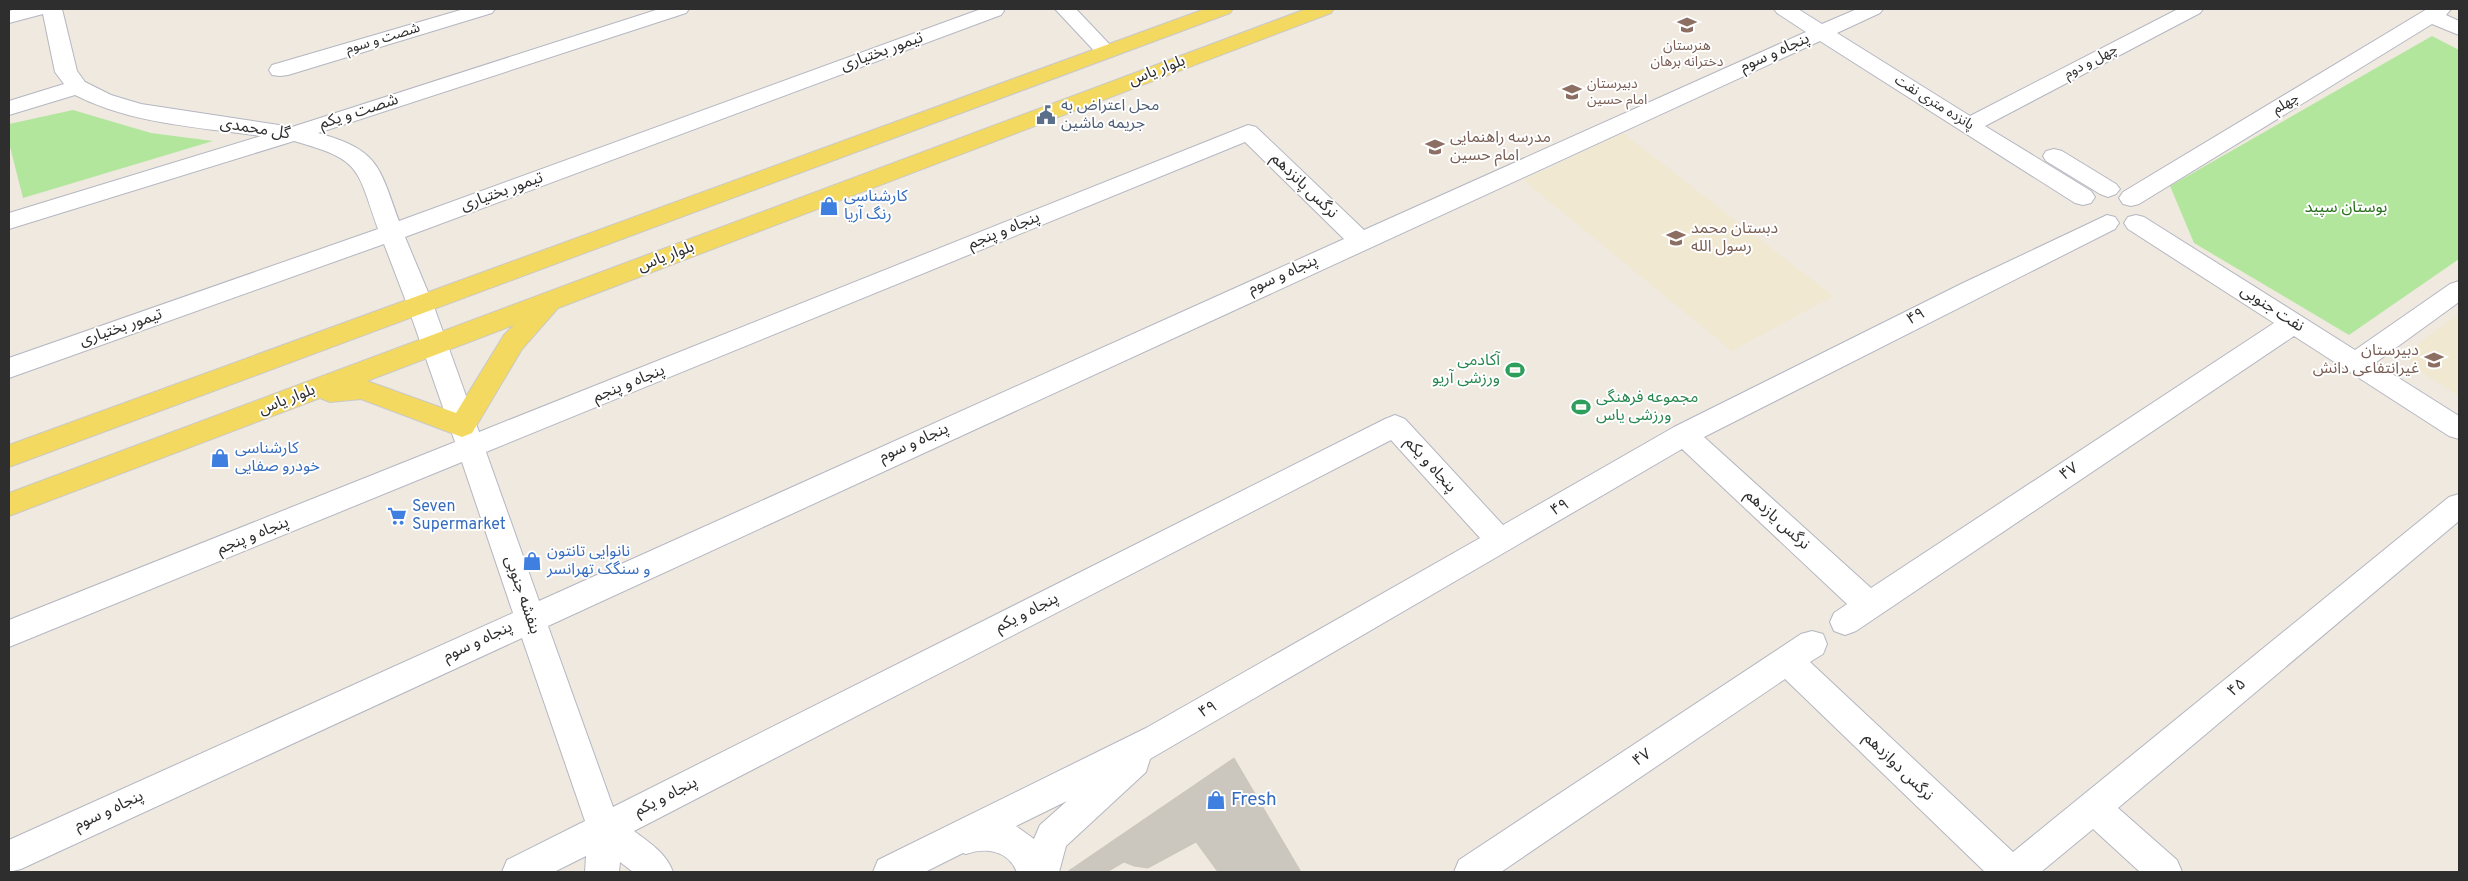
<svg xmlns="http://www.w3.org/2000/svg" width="2468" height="881" viewBox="0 0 2468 881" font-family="Overpass,'Noto Sans Arabic',sans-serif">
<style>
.education{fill:#f0e8d0}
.green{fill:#b2e69d}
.building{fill:#cbc7be;stroke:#cbc6b9}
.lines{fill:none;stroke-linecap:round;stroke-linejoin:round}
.minor-casing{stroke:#b4b6c1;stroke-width:2}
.major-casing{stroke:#c9c9c9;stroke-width:2}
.minor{fill:#fff;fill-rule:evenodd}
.major{fill:#f4d961;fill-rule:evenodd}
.labels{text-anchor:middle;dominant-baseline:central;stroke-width:4;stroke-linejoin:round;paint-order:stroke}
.far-street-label{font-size:14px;fill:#2e2e2e;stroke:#fff}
.far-education-label{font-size:14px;fill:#785e54;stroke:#fff}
.street-label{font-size:16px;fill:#2e2e2e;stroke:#fff}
.service-label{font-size:16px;fill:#4e5e75;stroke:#fff;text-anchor:start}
.education-label{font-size:16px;fill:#785e54;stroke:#fff;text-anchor:start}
.shop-label{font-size:16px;fill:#366cbe;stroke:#fff;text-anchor:start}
.park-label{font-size:16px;fill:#276f1a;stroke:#fff}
.leisure-label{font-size:16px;fill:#27864d;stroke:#fff;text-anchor:end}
.near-shop-label{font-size:19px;fill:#366cbe;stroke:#fff;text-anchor:start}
</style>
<rect width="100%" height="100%" fill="#efe9e0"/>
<g class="education">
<path d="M 1623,133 L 1833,296 L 1732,351 L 1523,180 Z"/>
<path d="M 2459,313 L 2459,396 L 2413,367 L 2406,353 Z"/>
</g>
<g class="green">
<path d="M 2432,36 L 2459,50 L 2459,259 L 2349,335 L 2194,243 L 2170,186 Z"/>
<path d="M 73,110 L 151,133 L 213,141 L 23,198 L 9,143 L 9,124 Z"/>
</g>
<path class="building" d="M 1234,758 L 1301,872 L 1218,872 L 1196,842 L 1148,868 L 1134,866 L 1124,862 L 1107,872 L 1067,872 Z"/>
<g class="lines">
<g class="minor-casing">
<g id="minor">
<path d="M 16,9 L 62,9 L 77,71 L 85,82 L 111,95 L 141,104 L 292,127 L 659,9 L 689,9 L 686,13 L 318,133 C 379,150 379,166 399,221 L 981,9 L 1003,9 L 1004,11 L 1001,15 L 405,237 L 433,304 L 479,432 L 1248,125 L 1256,127 L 1364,230 L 1806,32 L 1777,13 L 1774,9 L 1798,9 L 1822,24 L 1857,9 L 1883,9 L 1880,13 L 1837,33 L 1970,116 L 2178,9 L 2203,9 L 2200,13 L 1985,126 L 2091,191 L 2095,197 L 2091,203 L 2083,205 L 2075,203 L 1820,41 L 548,626 L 613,807 L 1385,419 L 1395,415 L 1405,419 L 1503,525 L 1674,427 L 1961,284 L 2107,215 L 2115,217 L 2119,223 L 2115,229 L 1704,437 L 1871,588 L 2274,323 L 2128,229 L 2124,223 L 2128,217 L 2136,215 L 2144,217 L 2355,350 L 2450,284 L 2459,281 L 2459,302 L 2375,363 L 2459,416 L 2459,439 L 2449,436 L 2294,336 L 1856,631 L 1845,635 L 1834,631 L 1830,622 L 1834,613 L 1847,604 L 1682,449 L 1150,759 L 1146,772 L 1066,846 L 1059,872 L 1017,872 C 1008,850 986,847 966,854 L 963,853 L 925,872 L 873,872 L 878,860 L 1146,728 L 1480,538 L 1391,440 L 634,831 C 650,843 666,853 673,872 L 633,872 L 620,862 L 619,872 L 585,872 L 586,856 L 554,872 L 502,872 L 507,860 L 585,821 L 522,638 L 21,869 L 9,872 L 9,840 L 513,613 L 462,462 L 9,647 L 9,620 L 455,442 L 407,304 L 384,244 L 9,378 L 9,358 L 378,229 C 356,166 361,160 294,141 L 9,229 L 9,213 L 261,136 C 198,127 132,124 75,95 L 9,115 L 9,101 L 64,84 L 55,72 L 43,14 L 9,23 L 9,11 ZM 1245,142 L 1344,239 L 539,601 L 486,452 ZM 1067,801 L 1040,825 L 1034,839 L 1016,826 Z"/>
<path d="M 464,9 L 495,9 L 492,13 L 288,75 L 280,76 L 272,75 L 269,70 L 272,65 Z"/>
<path d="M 1055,9 L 1076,9 L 1113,48 L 1117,52 L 1113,56 L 1106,58 L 1099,56 Z"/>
<path d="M 2427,9 L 2451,9 L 2446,15 L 2459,21 L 2459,35 L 2432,24 L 2139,204 L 2131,206 L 2123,204 L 2119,198 L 2123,192 Z"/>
<path d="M 2054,149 L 2062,151 L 2116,184 L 2120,189 L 2116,194 L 2108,197 L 2100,194 L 2046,161 L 2043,156 L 2046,151 Z"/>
<path d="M 2459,494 L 2459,521 L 2118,808 L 2177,860 L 2182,872 L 2140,872 L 2093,829 L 2041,872 L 1985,872 L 1785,679 L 1501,872 L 1454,872 L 1459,860 L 1801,634 L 1812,631 L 1823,634 L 1827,644 L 1823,654 L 1810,662 L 2013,852 L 2449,497 Z"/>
</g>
</g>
<g class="major-casing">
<g id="major">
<path d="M 1205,9 L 1233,9 L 1230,13 L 9,467 L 9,445 Z"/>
<path d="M 1306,9 L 1334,9 L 1331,13 L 558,308 L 522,349 L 472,433 L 462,437 L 361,399 L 330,402 L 320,398 L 9,516 L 9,493 ZM 514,325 L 504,335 L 456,413 L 367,381 Z"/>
</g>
</g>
<use href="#minor" class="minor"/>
<use href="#major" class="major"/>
</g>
<defs>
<g id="school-bare" transform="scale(1.5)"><path d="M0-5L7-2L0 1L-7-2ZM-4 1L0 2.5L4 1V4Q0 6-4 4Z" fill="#8d6e63" stroke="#fff" stroke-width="2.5" paint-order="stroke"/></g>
<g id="civic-bare" transform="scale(1.5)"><path d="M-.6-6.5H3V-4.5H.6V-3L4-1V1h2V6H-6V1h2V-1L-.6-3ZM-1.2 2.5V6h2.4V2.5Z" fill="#5c6f8a" stroke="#fff" stroke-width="2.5" paint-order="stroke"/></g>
<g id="shop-bare" transform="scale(1.5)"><path d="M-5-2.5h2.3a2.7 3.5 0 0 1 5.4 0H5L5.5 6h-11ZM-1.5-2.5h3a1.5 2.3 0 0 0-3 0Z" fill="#3f7fe0" stroke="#fff" stroke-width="2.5" paint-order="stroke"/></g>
<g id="stadium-bare" transform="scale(1.5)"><path d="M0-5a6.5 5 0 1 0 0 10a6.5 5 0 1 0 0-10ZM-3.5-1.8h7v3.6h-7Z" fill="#2e9e5b" stroke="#fff" stroke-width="2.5" paint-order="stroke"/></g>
<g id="supermarket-bare" transform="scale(1.5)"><path d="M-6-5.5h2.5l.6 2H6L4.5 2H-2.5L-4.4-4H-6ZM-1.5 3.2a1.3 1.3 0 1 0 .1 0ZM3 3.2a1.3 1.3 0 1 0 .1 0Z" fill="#3f7fe0" stroke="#fff" stroke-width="2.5" paint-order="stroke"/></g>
</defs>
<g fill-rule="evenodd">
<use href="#school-bare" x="1687" y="25"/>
<use href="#school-bare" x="1572" y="92"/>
<use href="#civic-bare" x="1046" y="115"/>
<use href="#school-bare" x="1435" y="147"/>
<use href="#shop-bare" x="829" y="206"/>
<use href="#school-bare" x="1676" y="238"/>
<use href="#school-bare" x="2434" y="360"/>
<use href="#stadium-bare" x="1515" y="370"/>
<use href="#stadium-bare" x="1581" y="407"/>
<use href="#shop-bare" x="220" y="458"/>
<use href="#supermarket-bare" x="397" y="516"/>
<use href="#shop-bare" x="532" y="561"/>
<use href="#shop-bare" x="1216" y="800"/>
</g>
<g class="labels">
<g class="far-street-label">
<text transform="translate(383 39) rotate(-17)">شصت و سوم</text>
<text transform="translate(2091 62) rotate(-28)">چهل و دوم</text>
<text transform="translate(1934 103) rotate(32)">پانزده متری نفت</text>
<text transform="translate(2286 104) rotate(-31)">چهلم</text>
</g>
<g class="far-education-label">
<text x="1687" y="46">هنرستان<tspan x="1687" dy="16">دخترانه برهان</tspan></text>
<text x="1587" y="84" text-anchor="start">دبیرستان<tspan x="1587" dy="16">امام حسین</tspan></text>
</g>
<g class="street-label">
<text transform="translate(882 52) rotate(-20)">تیمور بختیاری</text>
<text transform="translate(1775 53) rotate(-24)">پنجاه و سوم</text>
<text transform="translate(1157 71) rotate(-21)">بلوار یاس</text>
<text transform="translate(359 112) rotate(-18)">شصت و یکم</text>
<text transform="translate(255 129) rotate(9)">گل محمدی</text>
<text transform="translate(1304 186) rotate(44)">نرگس پانزدهم</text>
<text transform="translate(502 192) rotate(-20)">تیمور بختیاری</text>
<text transform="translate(1004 231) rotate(-22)">پنجاه و پنجم</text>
<text transform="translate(666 257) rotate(-21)">بلوار یاس</text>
<text transform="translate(1283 275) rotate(-24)">پنجاه و سوم</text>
<text transform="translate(2272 309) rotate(33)">نفت جنوبی</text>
<text transform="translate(1916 317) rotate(-27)">۴۹</text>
<text transform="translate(121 328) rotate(-19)">تیمور بختیاری</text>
<text transform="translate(629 384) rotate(-22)">پنجاه و پنجم</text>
<text transform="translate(287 400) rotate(-21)">بلوار یاس</text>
<text transform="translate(914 443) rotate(-24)">پنجاه و سوم</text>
<text transform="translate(1430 465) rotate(48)">پنجاه و یکم</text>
<text transform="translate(2069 472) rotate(-34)">۴۷</text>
<text transform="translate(1560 508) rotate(-30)">۴۹</text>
<text transform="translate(1777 520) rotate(42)">نرگس یازدهم</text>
<text transform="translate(253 536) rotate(-22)">پنجاه و پنجم</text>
<text transform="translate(522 595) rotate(71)">بنفشه جنوبی</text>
<text transform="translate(1027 613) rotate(-27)">پنجاه و یکم</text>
<text transform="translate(478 642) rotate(-25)">پنجاه و سوم</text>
<text transform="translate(2237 688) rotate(-40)">۴۵</text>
<text transform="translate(1208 710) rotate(-30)">۴۹</text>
<text transform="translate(1642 758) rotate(-34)">۴۷</text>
<text transform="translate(1898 767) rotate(44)">نرگس دوازدهم</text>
<text transform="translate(666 797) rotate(-27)">پنجاه و یکم</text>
<text transform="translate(109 811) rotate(-25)">پنجاه و سوم</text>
</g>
<g class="service-label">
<text x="1061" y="106">محل اعتراض به<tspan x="1061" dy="18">جریمه ماشین</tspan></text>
</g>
<g class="education-label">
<text x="1450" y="138">مدرسه راهنمایی<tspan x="1450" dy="18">امام حسین</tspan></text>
<text x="1691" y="229">دبستان محمد<tspan x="1691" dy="18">رسول الله</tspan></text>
<text x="2419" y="351" text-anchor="end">دبیرستان<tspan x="2419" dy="18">غیرانتفاعی دانش</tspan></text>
</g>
<g class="shop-label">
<text x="844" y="197">کارشناسی<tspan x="844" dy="18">رنگ آریا</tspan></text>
<text x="235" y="449">کارشناسی<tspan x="235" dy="18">خودرو صفایی</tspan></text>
<text x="412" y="507">Seven<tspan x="412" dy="18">Supermarket</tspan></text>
<text x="547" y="552">نانوایی تانتون<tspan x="547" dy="18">و سنگک تهرانسر</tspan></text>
</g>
<g class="park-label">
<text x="2346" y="208">بوستان سپید</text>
</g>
<g class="leisure-label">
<text x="1500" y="361">آکادمی<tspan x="1500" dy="18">ورزشی آریو</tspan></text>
<text x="1596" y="398" text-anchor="start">مجموعه فرهنگی<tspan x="1596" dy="18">ورزشی یاس</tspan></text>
</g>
<g class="near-shop-label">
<text x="1231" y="800">Fresh</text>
</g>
</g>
<rect width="2468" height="881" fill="none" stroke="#2e2e2e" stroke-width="20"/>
</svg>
